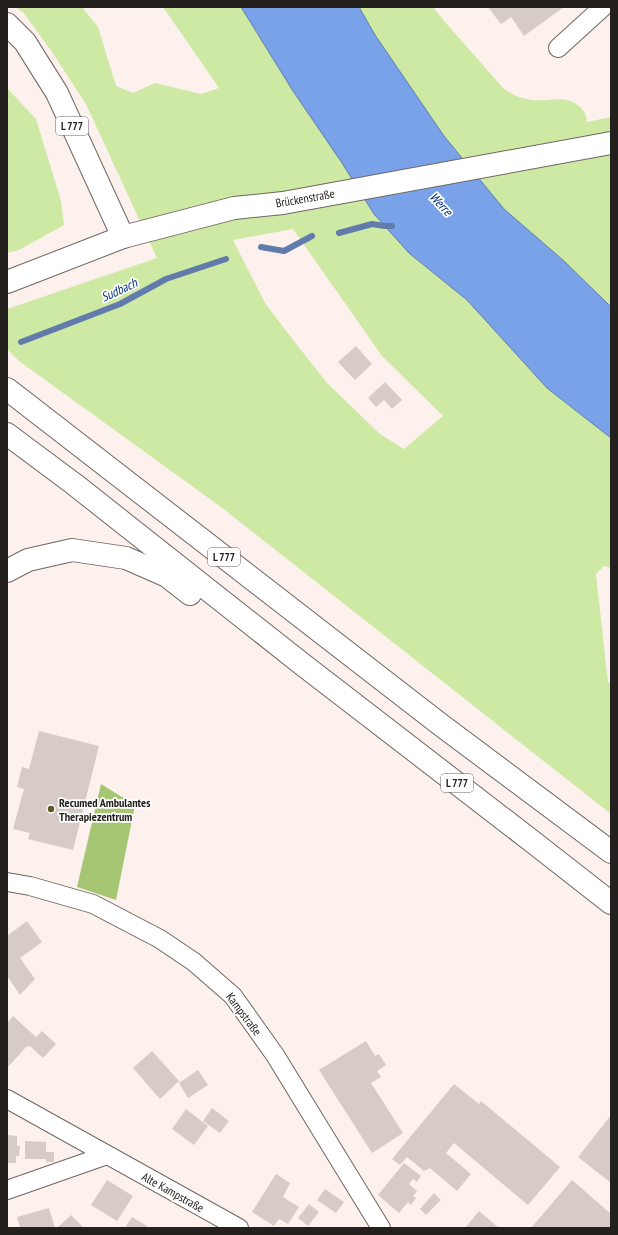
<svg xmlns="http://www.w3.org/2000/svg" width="618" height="1235" viewBox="0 0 618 1235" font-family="'PT Sans Narrow',sans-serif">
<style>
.green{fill:#cee9a4;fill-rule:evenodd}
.forest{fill:#a7c674}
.water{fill:#79a2e9;stroke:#607bac}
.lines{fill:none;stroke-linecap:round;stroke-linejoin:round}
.stream{stroke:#607bac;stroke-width:6}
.building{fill:#d6cbc6}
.minor-casing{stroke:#706662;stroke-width:20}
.secondary-casing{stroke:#706662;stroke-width:24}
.trunk-casing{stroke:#706662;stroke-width:24}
.minor{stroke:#fff;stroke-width:18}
.secondary{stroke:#fff;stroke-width:22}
.trunk{stroke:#fff;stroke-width:22}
.poi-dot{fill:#5b5925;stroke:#fff;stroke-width:1.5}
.labels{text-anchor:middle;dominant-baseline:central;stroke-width:3.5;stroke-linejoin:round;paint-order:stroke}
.shield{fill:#fff;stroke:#666362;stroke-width:1}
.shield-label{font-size:11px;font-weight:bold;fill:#24201e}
.street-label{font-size:12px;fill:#24201e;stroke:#fff}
.poi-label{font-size:12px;font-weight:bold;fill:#24201e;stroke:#fff;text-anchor:start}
.water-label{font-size:13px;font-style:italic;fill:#033182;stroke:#fff}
</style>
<rect width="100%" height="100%" fill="#fcf1ec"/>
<g class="green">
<path d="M 15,7 L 82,7 L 98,27 L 116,86 L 133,93 L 155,83 L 201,94 L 219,88 L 163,7 L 241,7 L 293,91 L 342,163 L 374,214 L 409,253 L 467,300 L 547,388 L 611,438 L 611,568 L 604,566 L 596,574 L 608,683 L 611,682 L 611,814 L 221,507 L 19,361 L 7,349 L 7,309 L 157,258 L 86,104 L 52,52 L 23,12 ZM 293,229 L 382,356 L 443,416 L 404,449 L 380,434 L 327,383 L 290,336 L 265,303 L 233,240 Z"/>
<path d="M 359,7 L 433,7 L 444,21 L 504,89 C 513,95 522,99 533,100 C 550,102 564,94 579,106 C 585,111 586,115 587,122 L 611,117 L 611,307 L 564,261 L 504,209 L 444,136 L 375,35 Z"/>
<path d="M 7,88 L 36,119 L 61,201 L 64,225 L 19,250 L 7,253 Z"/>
</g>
<path class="forest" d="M 101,784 L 135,805 L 116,900 L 77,887 Z"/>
<path class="water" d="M 241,7 L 359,7 L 375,35 L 444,136 L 504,209 L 564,261 L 611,307 L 611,438 L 547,388 L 467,300 L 409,253 L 374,214 L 342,163 L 293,91 Z"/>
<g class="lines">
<g class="stream">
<path d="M 339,233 L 372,224 L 385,226 L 392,226"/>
<path d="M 261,247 L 284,251 L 312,236"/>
<path d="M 21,342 L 120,304 L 166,279 L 226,259"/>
</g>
</g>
<g class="building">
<path d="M 488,7 L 564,7 L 524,36 L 511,17 L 501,24 Z"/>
<path d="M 356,346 L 372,364 L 355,380 L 338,362 Z"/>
<path d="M 385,382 L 402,400 L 392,409 L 384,400 L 376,407 L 368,398 Z"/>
<path d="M 39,731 L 99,746 L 73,850 L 28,839 L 30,833 L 13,829 L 24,789 L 17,787 L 22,767 L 29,769 Z"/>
<path d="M 27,921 L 42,942 L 20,958 L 35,979 L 20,995 L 7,976 L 7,936 Z"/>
<path d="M 13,1016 L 36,1037 L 42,1031 L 56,1044 L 43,1058 L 30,1046 L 28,1047 L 27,1046 L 7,1068 L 7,1023 Z"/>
<path d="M 366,1041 L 375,1056 L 379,1054 L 386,1065 L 377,1071 L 381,1077 L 371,1083 L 403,1133 L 372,1153 L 319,1070 Z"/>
<path d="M 152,1051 L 179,1081 L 160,1099 L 133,1068 Z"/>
<path d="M 198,1070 L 208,1085 L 188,1098 L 179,1083 Z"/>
<path d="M 454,1084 L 479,1104 L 481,1101 L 560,1167 L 528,1205 L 454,1143 L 446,1153 L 471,1174 L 457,1191 L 430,1168 L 424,1171 L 407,1157 L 400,1165 L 392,1159 Z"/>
<path d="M 212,1108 L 229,1121 L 220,1133 L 203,1121 Z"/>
<path d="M 186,1109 L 208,1126 L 194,1145 L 172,1129 Z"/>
<path d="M 611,1115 L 611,1183 L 578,1157 Z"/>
<path d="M 7,1135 L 17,1136 L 17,1146 L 20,1146 L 19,1156 L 16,1156 L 16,1163 L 7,1163 Z"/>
<path d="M 25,1141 L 46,1142 L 46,1152 L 54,1152 L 54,1162 L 46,1162 L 46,1159 L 25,1159 Z"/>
<path d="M 404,1163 L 421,1176 L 417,1182 L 413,1179 L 409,1184 L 417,1191 L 413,1196 L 416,1198 L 411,1205 L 408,1202 L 399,1213 L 378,1195 Z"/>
<path d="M 276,1174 L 290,1183 L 283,1197 L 299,1207 L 288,1224 L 279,1219 L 274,1226 L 252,1212 Z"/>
<path d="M 107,1180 L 133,1196 L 117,1221 L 91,1205 Z"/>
<path d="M 572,1180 L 611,1214 L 611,1228 L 531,1228 Z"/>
<path d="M 325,1189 L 344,1202 L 336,1213 L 317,1200 Z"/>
<path d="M 434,1193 L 441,1200 L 426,1215 L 420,1209 Z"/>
<path d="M 309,1204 L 319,1212 L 308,1226 L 298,1218 Z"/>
<path d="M 49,1208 L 55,1228 L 20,1228 L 17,1217 Z"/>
<path d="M 479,1211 L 499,1228 L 465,1228 Z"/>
<path d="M 71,1215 L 84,1228 L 57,1228 Z"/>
<path d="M 132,1217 L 147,1226 L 145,1228 L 128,1228 L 126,1226 Z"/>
</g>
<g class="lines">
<g class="minor-casing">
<g id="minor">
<path d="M 558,48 L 603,7"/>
<path d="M 7,882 L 30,886 L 93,904 L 160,939 L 194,962 L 233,996 L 275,1055 L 381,1228"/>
<path d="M 7,1099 L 239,1228"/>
<path d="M 7,1190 L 107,1155"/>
</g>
</g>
<g class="secondary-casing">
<path id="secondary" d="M 7,282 L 123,237 L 234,208 L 283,203 L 611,143"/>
</g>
<g class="trunk-casing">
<g id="trunk">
<path d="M 7,24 L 25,42 L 57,93 L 123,237"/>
<path d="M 7,389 L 441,725 L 611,852"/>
<path d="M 7,434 L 74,484 L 302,664 L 533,842 L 611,903"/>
<path d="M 7,571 L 28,560 L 72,550 L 126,558 L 167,576 L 190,594"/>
</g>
</g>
<use href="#minor" class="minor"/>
<use href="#secondary" class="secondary"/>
<use href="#trunk" class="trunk"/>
</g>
<circle class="poi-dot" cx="51" cy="809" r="4"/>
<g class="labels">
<g class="shield">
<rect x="56" y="117" width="32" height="18" rx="3"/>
<rect x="208" y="548" width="32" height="18" rx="3"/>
<rect x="441" y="774" width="32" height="18" rx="3"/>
</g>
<g class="shield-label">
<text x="72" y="126">L 777</text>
<text x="224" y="557">L 777</text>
<text x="457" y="783">L 777</text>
</g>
<g class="street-label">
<text transform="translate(305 198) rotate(-10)">Brückenstraße</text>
<text transform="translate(244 1014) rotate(53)">Kampstraße</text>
<text transform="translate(173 1192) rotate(29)">Alte Kampstraße</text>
</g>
<g class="poi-label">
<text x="59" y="802">Recumed Ambulantes<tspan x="59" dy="14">Therapiezentrum</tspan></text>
</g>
<g class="water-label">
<text transform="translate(441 204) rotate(47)">Werre</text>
<text transform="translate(119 290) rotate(-25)">Sudbach</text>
</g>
</g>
<rect width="618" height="1235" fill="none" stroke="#24201e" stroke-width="16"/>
</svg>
